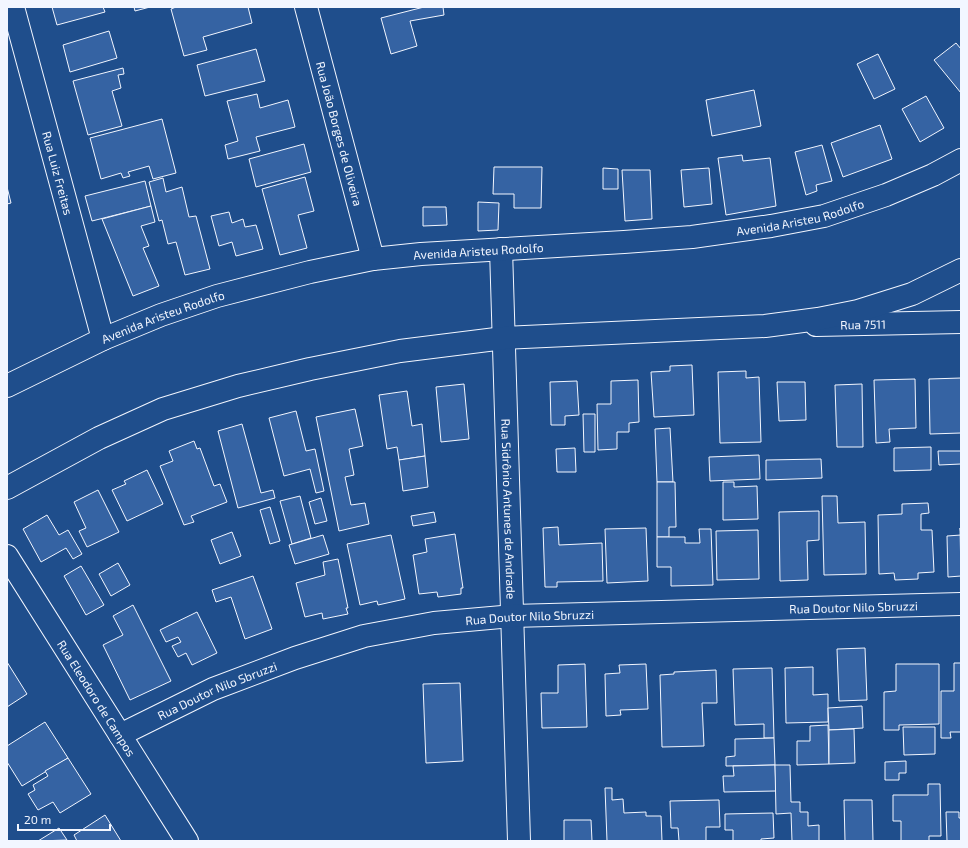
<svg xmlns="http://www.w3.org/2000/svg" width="968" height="848" viewBox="0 0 968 848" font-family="'Exo 2',sans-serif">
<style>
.building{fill:#3563a3;stroke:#f2f6ff}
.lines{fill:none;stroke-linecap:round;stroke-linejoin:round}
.street-casing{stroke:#f2f6ff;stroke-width:24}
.secondary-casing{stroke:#f2f6ff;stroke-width:24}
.street{stroke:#1f4e8c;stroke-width:22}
.secondary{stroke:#1f4e8c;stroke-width:22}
.labels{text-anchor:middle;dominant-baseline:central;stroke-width:3;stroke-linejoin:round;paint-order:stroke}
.street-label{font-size:12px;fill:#f2f6ff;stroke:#1f4e8c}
</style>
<rect width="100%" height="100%" fill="#1f4e8c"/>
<g class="building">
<path d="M 52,7 L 103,7 L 105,12 L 57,25 Z"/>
<path d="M 134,7 L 150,7 L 135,11 Z"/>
<path d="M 176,7 L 248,7 L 252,23 L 203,37 L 207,50 L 184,56 L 171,9 Z"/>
<path d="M 424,7 L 443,7 L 444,15 L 410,21 L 417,46 L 391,54 L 381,18 Z"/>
<path d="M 109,31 L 117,58 L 70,72 L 63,45 Z"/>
<path d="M 956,43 L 961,49 L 961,93 L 934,60 Z"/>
<path d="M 256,49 L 265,81 L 205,96 L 197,65 Z"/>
<path d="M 878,54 L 895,89 L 874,99 L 857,64 Z"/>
<path d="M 123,68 L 124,74 L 118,75 L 121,88 L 112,91 L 122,126 L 88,135 L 73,81 Z"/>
<path d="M 754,90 L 761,126 L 712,136 L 706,100 Z"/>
<path d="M 257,94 L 260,108 L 288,100 L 295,127 L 256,137 L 260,151 L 228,159 L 225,145 L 238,141 L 227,101 Z"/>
<path d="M 926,96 L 944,128 L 920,142 L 902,109 Z"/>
<path d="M 162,119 L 176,173 L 153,179 L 149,166 L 128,172 L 130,176 L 123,178 L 121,173 L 101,179 L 90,138 Z"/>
<path d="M 880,125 L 892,159 L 843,177 L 831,143 Z"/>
<path d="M 304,144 L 311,172 L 256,187 L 249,159 Z"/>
<path d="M 822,145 L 832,181 L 816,185 L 817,191 L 806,195 L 795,152 Z"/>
<path d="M 742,155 L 743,161 L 770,158 L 776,206 L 726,215 L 718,158 Z"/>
<path d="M 494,167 L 542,167 L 541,208 L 514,208 L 514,194 L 493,194 Z"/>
<path d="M 603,168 L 618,169 L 618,189 L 603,189 Z"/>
<path d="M 709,168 L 712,204 L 684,207 L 681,170 Z"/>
<path d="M 622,170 L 650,170 L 652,219 L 625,221 Z"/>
<path d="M 305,177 L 314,211 L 298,215 L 307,248 L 280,255 L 262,189 Z"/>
<path d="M 163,178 L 166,192 L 182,187 L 189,217 L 196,216 L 210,269 L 185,275 L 176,242 L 168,244 L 162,220 L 159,221 L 149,182 Z"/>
<path d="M 145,181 L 151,206 L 92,221 L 85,196 Z"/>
<path d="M 7,187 L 11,203 L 7,204 Z"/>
<path d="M 478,202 L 499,203 L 498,230 L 478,231 Z"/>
<path d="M 151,206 L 155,222 L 141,226 L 149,246 L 143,248 L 159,286 L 133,296 L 102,219 Z"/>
<path d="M 423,207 L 446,207 L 447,225 L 423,226 Z"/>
<path d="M 229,212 L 232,223 L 243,219 L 245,227 L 256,225 L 263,249 L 236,256 L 232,242 L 219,246 L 211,216 Z"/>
<path d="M 692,365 L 694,415 L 654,417 L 651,372 L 670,371 L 670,366 Z"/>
<path d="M 746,371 L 746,378 L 759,377 L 761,442 L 720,443 L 718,372 Z"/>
<path d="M 961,378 L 961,433 L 930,434 L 929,379 Z"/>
<path d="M 915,379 L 916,428 L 889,429 L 890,442 L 876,443 L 874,380 Z"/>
<path d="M 638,380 L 639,422 L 629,423 L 629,432 L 617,432 L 617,449 L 598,450 L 597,404 L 611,404 L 611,381 Z"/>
<path d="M 577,381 L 579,415 L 565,416 L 565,425 L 551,425 L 550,382 Z"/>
<path d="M 777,382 L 805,382 L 806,420 L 779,421 Z"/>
<path d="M 464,384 L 469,439 L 441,442 L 436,387 Z"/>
<path d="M 862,384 L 863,447 L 837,447 L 835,385 Z"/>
<path d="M 407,391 L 412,426 L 422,424 L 425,456 L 399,460 L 397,447 L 387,449 L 379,395 Z"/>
<path d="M 355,409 L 363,446 L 349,449 L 354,475 L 345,477 L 351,505 L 365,503 L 369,524 L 339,531 L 316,417 Z"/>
<path d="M 296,411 L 306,451 L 315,449 L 324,491 L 316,493 L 310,469 L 284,476 L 269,418 Z"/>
<path d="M 583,414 L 595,414 L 595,452 L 584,452 Z"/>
<path d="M 242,424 L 261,493 L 273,490 L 275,498 L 238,508 L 218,431 Z"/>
<path d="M 670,428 L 673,482 L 657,482 L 655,429 Z"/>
<path d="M 194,441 L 197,449 L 200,448 L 214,486 L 220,484 L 227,502 L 191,516 L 194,522 L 184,525 L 160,466 L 173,461 L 169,451 Z"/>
<path d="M 931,447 L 931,470 L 894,471 L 894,448 Z"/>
<path d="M 575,448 L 576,472 L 557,472 L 556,449 Z"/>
<path d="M 938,451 L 961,451 L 961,464 L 939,465 Z"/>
<path d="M 759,455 L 760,479 L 710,481 L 709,457 Z"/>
<path d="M 425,456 L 428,487 L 403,491 L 399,460 Z"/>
<path d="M 821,459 L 822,478 L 766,480 L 766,460 Z"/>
<path d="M 147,470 L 163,504 L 127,521 L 112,490 L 126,484 L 124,481 Z"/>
<path d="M 657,482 L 675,482 L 676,527 L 669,527 L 669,537 L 657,537 Z"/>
<path d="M 723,482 L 734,482 L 734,487 L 757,486 L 758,519 L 723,520 Z"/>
<path d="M 98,490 L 119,532 L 87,547 L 79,531 L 86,528 L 74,502 Z"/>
<path d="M 300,496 L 311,538 L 292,544 L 280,501 Z"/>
<path d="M 822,496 L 837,496 L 838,523 L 865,522 L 866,574 L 824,575 Z"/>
<path d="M 321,498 L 327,521 L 315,524 L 309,502 Z"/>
<path d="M 928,503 L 929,513 L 921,514 L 921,530 L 932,530 L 934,572 L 918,573 L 918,579 L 895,580 L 894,573 L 879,574 L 878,515 L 902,514 L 902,504 Z"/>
<path d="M 270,507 L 280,541 L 270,544 L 260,510 Z"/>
<path d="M 819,511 L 819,540 L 807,541 L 808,580 L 780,581 L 779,512 Z"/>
<path d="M 434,512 L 436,522 L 413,526 L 411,516 Z"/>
<path d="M 47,515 L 59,535 L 68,530 L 82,554 L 73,559 L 66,548 L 41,562 L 23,529 Z"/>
<path d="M 558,527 L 559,545 L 602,543 L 603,581 L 557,582 L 557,587 L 545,587 L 543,528 Z"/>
<path d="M 646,528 L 648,581 L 607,583 L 605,529 Z"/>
<path d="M 960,528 L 961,576 L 948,577 L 947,536 L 961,535 Z"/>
<path d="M 699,529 L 711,529 L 713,585 L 671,586 L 671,567 L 657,567 L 657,537 L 685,537 L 685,543 L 700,543 Z"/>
<path d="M 758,530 L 759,579 L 717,580 L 716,531 Z"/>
<path d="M 232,532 L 241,556 L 220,564 L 211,540 Z"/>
<path d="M 455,534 L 463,588 L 461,588 L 461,594 L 438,597 L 437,592 L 419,594 L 413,555 L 427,552 L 425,539 Z"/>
<path d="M 323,535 L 329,554 L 295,564 L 289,545 Z"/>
<path d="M 391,535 L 405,599 L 378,605 L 377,601 L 360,605 L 347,544 Z"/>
<path d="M 338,559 L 348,608 L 346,608 L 348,614 L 323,619 L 322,613 L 305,617 L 296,583 L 325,575 L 323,562 Z"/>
<path d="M 118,563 L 130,585 L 111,596 L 99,574 Z"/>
<path d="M 81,566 L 104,605 L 86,615 L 64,576 Z"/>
<path d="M 253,576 L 272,629 L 245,639 L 231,597 L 216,602 L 212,590 Z"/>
<path d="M 133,605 L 171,681 L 130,700 L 103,645 L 123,635 L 113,616 Z"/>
<path d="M 197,612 L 217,653 L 192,665 L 186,653 L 178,657 L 172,646 L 181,642 L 178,637 L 166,642 L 160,630 Z"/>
<path d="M 865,648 L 867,700 L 839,701 L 837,649 Z"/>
<path d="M 7,662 L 27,694 L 7,707 Z"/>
<path d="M 954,663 L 961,663 L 961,732 L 950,732 L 951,738 L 941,738 L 941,691 L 954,691 Z"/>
<path d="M 585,664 L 587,727 L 542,728 L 541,693 L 558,693 L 558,665 Z"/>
<path d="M 646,664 L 648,709 L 620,710 L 621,715 L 606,716 L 605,674 L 620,673 L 619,665 Z"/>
<path d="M 896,664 L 939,664 L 939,724 L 899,725 L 899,730 L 884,730 L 884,692 L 896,691 Z"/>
<path d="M 813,667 L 813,695 L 828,694 L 828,722 L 786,723 L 785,668 Z"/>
<path d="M 772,668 L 774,738 L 764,738 L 764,724 L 735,725 L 733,669 Z"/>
<path d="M 716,670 L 717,703 L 702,703 L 704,746 L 662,747 L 660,675 L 674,674 L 674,672 Z"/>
<path d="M 460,683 L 463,761 L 426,763 L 423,684 Z"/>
<path d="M 862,706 L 863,728 L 829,730 L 828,708 Z"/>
<path d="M 45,722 L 68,758 L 22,786 L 7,762 L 7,746 Z"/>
<path d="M 828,725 L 829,764 L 797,765 L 797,741 L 810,741 L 810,726 Z"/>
<path d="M 903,727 L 935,727 L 935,754 L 904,755 Z"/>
<path d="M 854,729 L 855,763 L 829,764 L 829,730 Z"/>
<path d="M 774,738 L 775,765 L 726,766 L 726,757 L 735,756 L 735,739 Z"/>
<path d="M 68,758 L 91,794 L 60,813 L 53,802 L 38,810 L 28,794 L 35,790 L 33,785 L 48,776 L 45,771 Z"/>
<path d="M 906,761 L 906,773 L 899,773 L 899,780 L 885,780 L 885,762 Z"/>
<path d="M 775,765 L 776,791 L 724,792 L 723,776 L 734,776 L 733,766 Z"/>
<path d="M 775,765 L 790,765 L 791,802 L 800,802 L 800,812 L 808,812 L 808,826 L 819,825 L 819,841 L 792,841 L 791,813 L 776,814 Z"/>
<path d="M 928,784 L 940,784 L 941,836 L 929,836 L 929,841 L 901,841 L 901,821 L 893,821 L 893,795 L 928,795 Z"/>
<path d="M 605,788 L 612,788 L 612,800 L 623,799 L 624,813 L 646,812 L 646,816 L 661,816 L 662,841 L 607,841 Z"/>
<path d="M 719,800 L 720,827 L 706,827 L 706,841 L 679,841 L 678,828 L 671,828 L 670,801 Z"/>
<path d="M 844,800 L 872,800 L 873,841 L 845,841 Z"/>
<path d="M 946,812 L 959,812 L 959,818 L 961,818 L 961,841 L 947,841 Z"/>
<path d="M 773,813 L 774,838 L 761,839 L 761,841 L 733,841 L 733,830 L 725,830 L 725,814 Z"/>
<path d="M 105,815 L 121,841 L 77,841 L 74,835 Z"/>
<path d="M 564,820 L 591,820 L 592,841 L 564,841 Z"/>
<path d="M 59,828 L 67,840 L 38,841 Z"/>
</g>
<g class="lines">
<g class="street-casing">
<g id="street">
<path id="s1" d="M 13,7 L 103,339"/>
<path id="s2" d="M 306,7 L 373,259"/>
<path id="s3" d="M 501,249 L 519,841"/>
<path id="s4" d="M 816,325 L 961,322"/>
<path id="s5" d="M 7,556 L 187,841"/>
<path id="s6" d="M 120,735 L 213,689 L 295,658 L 364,636 L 434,623 L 512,616 L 961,604"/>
</g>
</g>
<g class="secondary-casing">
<g id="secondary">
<path id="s7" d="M 7,386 L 103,339 L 161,315 L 217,296 L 310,272 L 373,259 L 421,254 L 624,242 L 692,237 L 771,226 L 824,216 L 886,195 L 933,175 L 961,160"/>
<path d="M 7,488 L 99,438 L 163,409 L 238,386 L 310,369 L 400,351 L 504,338 L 765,326 L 818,319 L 858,311 L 912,294 L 961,270"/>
</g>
</g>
<use href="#street" class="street"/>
<use href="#secondary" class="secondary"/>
</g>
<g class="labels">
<g class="street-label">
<text stroke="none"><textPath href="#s2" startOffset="131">Rua João Borges de Oliveira</textPath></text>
<text stroke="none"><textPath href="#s1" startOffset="172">Rua Luiz Freitas</textPath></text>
<text stroke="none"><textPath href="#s7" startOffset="819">Avenida Aristeu Rodolfo</textPath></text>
<text stroke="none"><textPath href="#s7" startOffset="495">Avenida Aristeu Rodolfo</textPath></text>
<text stroke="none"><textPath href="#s7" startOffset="171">Avenida Aristeu Rodolfo</textPath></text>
<text stroke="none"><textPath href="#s4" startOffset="47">Rua 7511</textPath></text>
<text stroke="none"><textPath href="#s3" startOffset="260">Rua Sidrônio Antunes de Andrade</textPath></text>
<text stroke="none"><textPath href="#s6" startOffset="755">Rua Doutor Nilo Sbruzzi</textPath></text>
<text stroke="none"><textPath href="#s6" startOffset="431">Rua Doutor Nilo Sbruzzi</textPath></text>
<text stroke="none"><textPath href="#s6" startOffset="107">Rua Doutor Nilo Sbruzzi</textPath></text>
<text stroke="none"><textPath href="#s5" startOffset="168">Rua Eleodoro de Campos</textPath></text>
</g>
</g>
<rect width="968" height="848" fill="none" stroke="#f2f6ff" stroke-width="16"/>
<path d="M18 824v6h92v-6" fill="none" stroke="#f2f6ff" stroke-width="2"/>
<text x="24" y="824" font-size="12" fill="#f2f6ff" stroke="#1f4e8c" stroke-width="3" paint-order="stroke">20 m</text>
</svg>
